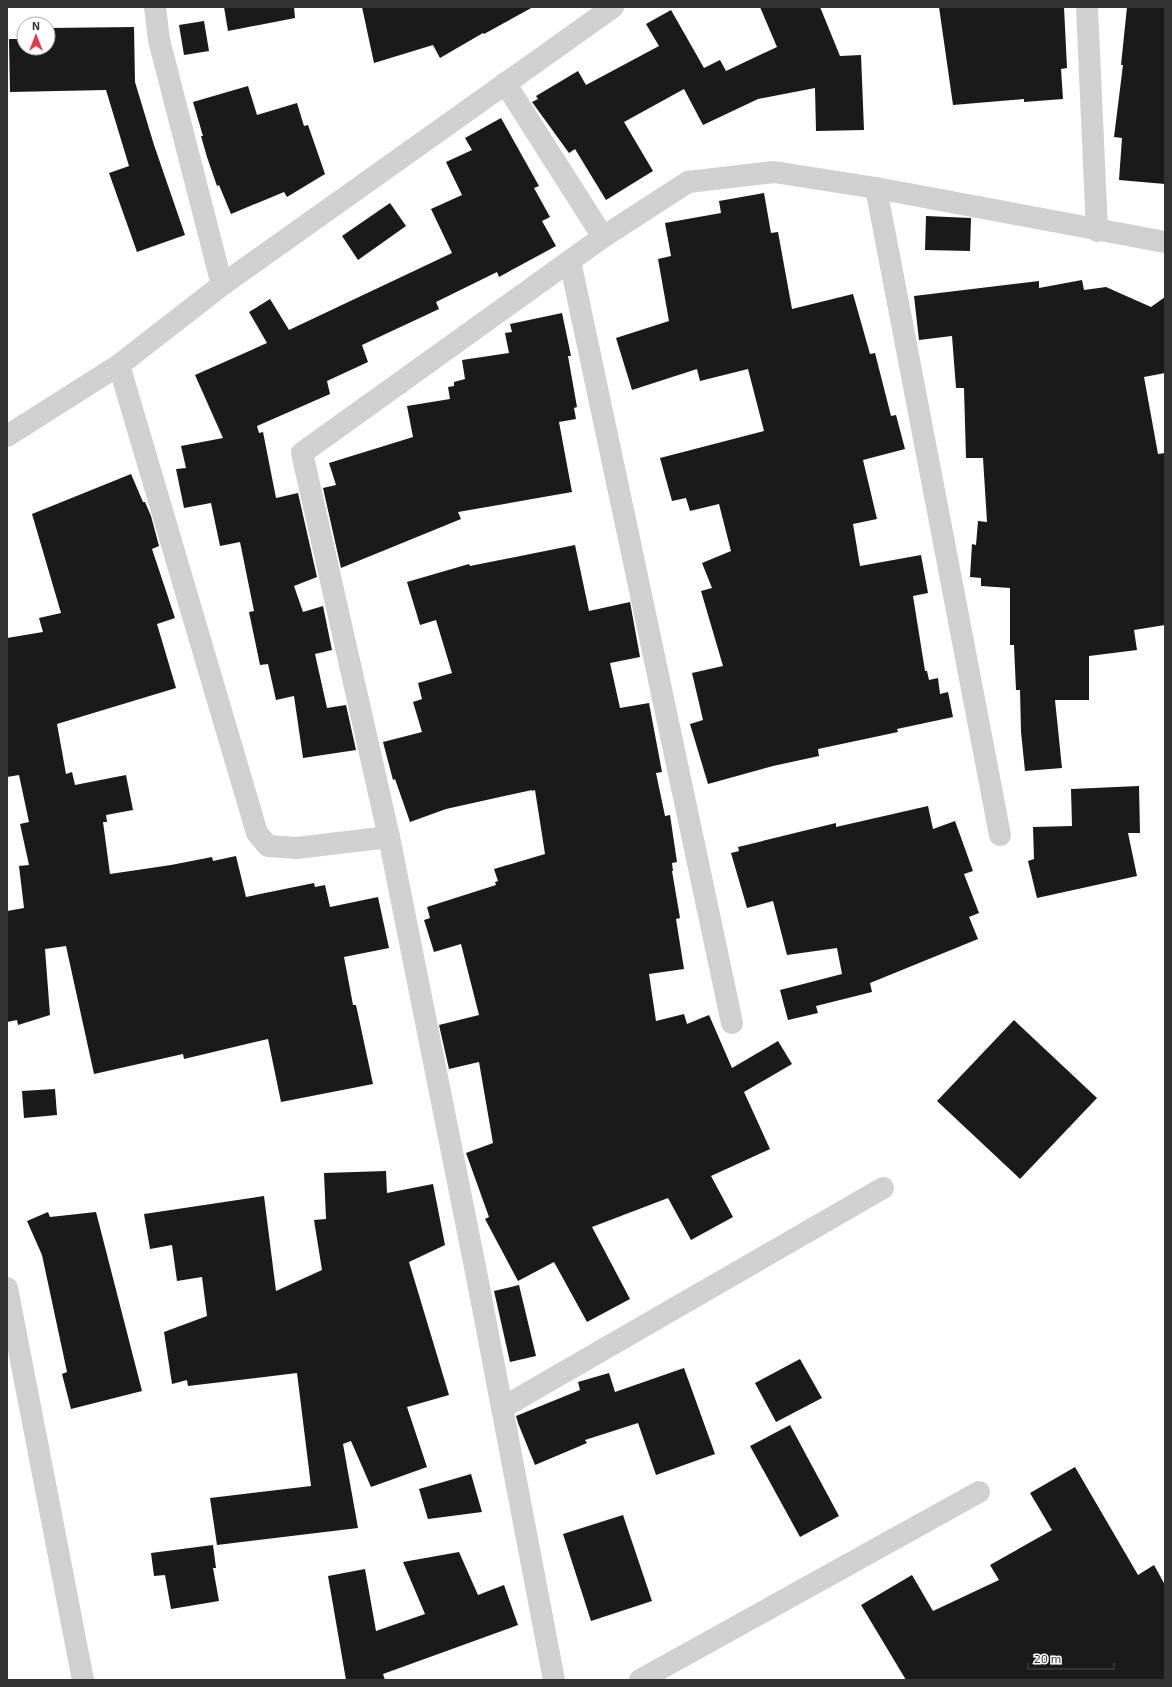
<svg xmlns="http://www.w3.org/2000/svg" width="1172" height="1687" viewBox="0 0 1172 1687" font-family="'Exo 2',sans-serif">
<style>
.building{fill:#1a1a1a}
.lines{fill:none;stroke-linecap:round;stroke-linejoin:round}
.street{stroke:#d0d0d0;stroke-width:22}
</style>
<rect width="100%" height="100%" fill="#fff"/>
<g class="building">
<path d="M 224,7 L 294,7 L 295,18 L 228,31 Z"/>
<path d="M 362,7 L 533,7 L 484,34 L 483,33 L 440,58 L 433,45 L 374,63 Z"/>
<path d="M 760,7 L 820,7 L 840,56 L 861,55 L 864,130 L 816,131 L 815,88 L 758,99 L 703,125 L 684,89 L 624,122 L 653,171 L 606,200 L 575,149 L 569,153 L 532,102 L 538,99 L 536,96 L 578,71 L 586,85 L 659,46 L 646,24 L 671,10 L 704,68 L 720,60 L 726,71 L 777,47 Z"/>
<path d="M 939,7 L 1064,7 L 1067,68 L 1061,69 L 1063,99 L 1024,102 L 1024,99 L 953,105 Z"/>
<path d="M 1127,7 L 1165,7 L 1165,184 L 1119,180 L 1122,138 L 1114,137 L 1123,65 L 1121,65 Z"/>
<path d="M 204,21 L 209,51 L 184,55 L 179,25 Z"/>
<path d="M 134,27 L 135,82 L 154,145 L 185,235 L 137,252 L 109,173 L 129,166 L 106,90 L 10,92 L 9,39 L 24,39 L 24,48 L 48,48 L 48,28 Z"/>
<path d="M 248,86 L 257,115 L 297,103 L 304,126 L 308,125 L 325,174 L 287,197 L 284,192 L 231,214 L 219,185 L 217,186 L 207,157 L 201,136 L 203,136 L 193,102 Z"/>
<path d="M 501,118 L 539,186 L 534,188 L 550,217 L 542,221 L 556,246 L 499,277 L 497,272 L 436,302 L 439,309 L 362,345 L 368,362 L 327,381 L 330,394 L 257,426 L 259,433 L 263,432 L 276,498 L 298,493 L 317,577 L 294,586 L 303,612 L 323,606 L 332,650 L 315,654 L 327,708 L 346,705 L 356,750 L 303,758 L 294,696 L 276,700 L 268,664 L 260,665 L 249,612 L 254,611 L 240,542 L 220,546 L 211,503 L 184,508 L 176,469 L 186,468 L 181,446 L 223,438 L 195,375 L 267,343 L 249,312 L 270,299 L 289,330 L 452,253 L 431,209 L 462,195 L 446,162 L 472,150 L 465,138 Z"/>
<path d="M 764,193 L 771,233 L 778,232 L 792,309 L 853,294 L 870,354 L 875,353 L 891,416 L 896,415 L 905,449 L 863,460 L 877,519 L 853,524 L 860,566 L 921,555 L 928,593 L 913,596 L 925,671 L 927,671 L 929,680 L 938,678 L 940,694 L 948,692 L 953,717 L 897,729 L 898,732 L 818,749 L 819,756 L 773,766 L 708,784 L 690,724 L 703,720 L 692,673 L 723,666 L 701,591 L 712,588 L 702,563 L 731,551 L 719,504 L 690,511 L 686,498 L 672,501 L 660,458 L 764,431 L 748,369 L 700,381 L 697,369 L 632,390 L 616,338 L 669,321 L 658,259 L 671,256 L 665,223 L 721,213 L 719,201 Z"/>
<path d="M 390,203 L 406,226 L 358,260 L 342,236 Z"/>
<path d="M 926,216 L 971,218 L 970,251 L 925,250 Z"/>
<path d="M 1082,280 L 1084,290 L 1106,287 L 1151,307 L 1165,297 L 1165,373 L 1144,377 L 1158,454 L 1165,453 L 1165,625 L 1134,630 L 1137,650 L 1089,656 L 1089,700 L 1055,700 L 1062,768 L 1025,771 L 1021,732 L 1020,690 L 1016,690 L 1014,645 L 1010,645 L 1010,588 L 981,586 L 981,578 L 970,577 L 972,544 L 976,545 L 978,521 L 987,522 L 983,458 L 966,458 L 964,388 L 956,388 L 952,336 L 919,340 L 914,296 L 1039,281 L 1039,288 Z"/>
<path d="M 562,313 L 571,356 L 568,356 L 577,407 L 574,408 L 576,419 L 559,422 L 572,492 L 458,512 L 461,519 L 341,568 L 323,488 L 336,485 L 329,463 L 413,437 L 407,406 L 450,399 L 448,387 L 454,386 L 454,382 L 465,379 L 462,360 L 509,353 L 505,333 L 512,332 L 510,324 Z"/>
<path d="M 131,474 L 143,502 L 145,502 L 151,516 L 159,546 L 152,549 L 175,618 L 157,624 L 176,688 L 57,724 L 66,774 L 72,772 L 75,785 L 126,775 L 133,810 L 106,815 L 107,822 L 103,822 L 110,874 L 171,865 L 212,857 L 213,861 L 236,856 L 246,897 L 314,883 L 315,887 L 325,885 L 330,907 L 378,897 L 389,948 L 344,957 L 353,1005 L 356,1005 L 373,1084 L 281,1102 L 268,1039 L 184,1059 L 183,1054 L 94,1074 L 66,946 L 45,949 L 50,1015 L 18,1025 L 17,1020 L 7,1022 L 7,911 L 24,908 L 19,866 L 29,865 L 20,824 L 29,822 L 19,775 L 7,777 L 7,638 L 43,632 L 39,618 L 61,613 L 32,514 Z"/>
<path d="M 575,545 L 589,611 L 630,602 L 640,657 L 610,663 L 620,708 L 649,703 L 662,772 L 656,773 L 665,816 L 670,815 L 677,862 L 672,863 L 673,871 L 672,871 L 680,918 L 676,919 L 684,969 L 649,974 L 656,1021 L 684,1014 L 687,1024 L 709,1015 L 732,1068 L 778,1041 L 792,1064 L 744,1092 L 770,1149 L 711,1176 L 733,1217 L 691,1240 L 668,1198 L 592,1227 L 630,1299 L 587,1322 L 554,1262 L 518,1281 L 485,1219 L 489,1217 L 466,1153 L 493,1143 L 479,1062 L 449,1069 L 439,1025 L 479,1015 L 461,944 L 434,952 L 424,920 L 430,918 L 427,907 L 496,885 L 495,882 L 498,881 L 494,869 L 545,854 L 535,790 L 532,791 L 532,790 L 446,809 L 410,822 L 395,779 L 393,780 L 383,742 L 422,732 L 413,702 L 422,699 L 418,683 L 452,673 L 436,620 L 420,625 L 407,582 L 469,564 L 470,566 Z"/>
<path d="M 1139,786 L 1140,833 L 1128,833 L 1137,876 L 1037,898 L 1028,861 L 1034,859 L 1033,827 L 1072,826 L 1071,789 Z"/>
<path d="M 928,806 L 933,829 L 955,821 L 973,871 L 964,874 L 979,913 L 969,917 L 978,939 L 870,983 L 872,992 L 816,1006 L 818,1013 L 788,1020 L 780,990 L 842,974 L 837,948 L 787,955 L 773,901 L 747,908 L 731,853 L 739,851 L 738,847 L 836,823 L 836,827 Z"/>
<path d="M 1014,1020 L 1097,1098 L 1020,1179 L 937,1101 Z"/>
<path d="M 55,1089 L 57,1115 L 24,1118 L 22,1091 Z"/>
<path d="M 386,1171 L 387,1193 L 433,1184 L 445,1245 L 409,1262 L 449,1395 L 407,1407 L 427,1467 L 371,1487 L 351,1441 L 343,1444 L 358,1528 L 217,1545 L 210,1498 L 311,1486 L 297,1373 L 188,1386 L 187,1380 L 172,1384 L 164,1332 L 207,1316 L 202,1277 L 177,1281 L 172,1245 L 150,1249 L 144,1214 L 264,1196 L 276,1291 L 322,1270 L 314,1220 L 326,1219 L 324,1173 Z"/>
<path d="M 48,1212 L 50,1217 L 96,1212 L 142,1391 L 71,1409 L 62,1374 L 67,1372 L 42,1255 L 27,1221 Z"/>
<path d="M 519,1285 L 536,1356 L 510,1362 L 494,1291 Z"/>
<path d="M 800,1359 L 822,1398 L 776,1422 L 755,1383 Z"/>
<path d="M 684,1368 L 715,1454 L 656,1475 L 638,1423 L 585,1440 L 587,1443 L 535,1465 L 518,1423 L 516,1416 L 580,1390 L 578,1382 L 609,1373 L 615,1392 Z"/>
<path d="M 790,1425 L 839,1516 L 800,1537 L 750,1446 Z"/>
<path d="M 1075,1467 L 1138,1575 L 1154,1565 L 1165,1585 L 1165,1680 L 906,1680 L 861,1605 L 912,1575 L 933,1611 L 999,1580 L 990,1565 L 1052,1530 L 1030,1493 Z"/>
<path d="M 471,1474 L 482,1512 L 428,1519 L 419,1489 Z"/>
<path d="M 623,1515 L 652,1601 L 591,1621 L 563,1534 Z"/>
<path d="M 213,1545 L 216,1568 L 213,1568 L 219,1601 L 171,1609 L 165,1575 L 154,1576 L 151,1553 Z"/>
<path d="M 459,1552 L 478,1595 L 504,1585 L 518,1625 L 383,1674 L 385,1680 L 346,1680 L 328,1576 L 365,1569 L 376,1631 L 425,1614 L 403,1562 Z"/>
</g>
<g class="lines">
<g class="street">
<path d="M 155,7 L 159,40 L 222,285"/>
<path d="M 1087,7 L 1097,231"/>
<path d="M 505,83 L 603,237"/>
<path d="M 876,188 L 1000,835"/>
<path d="M 570,261 L 732,1023"/>
<path d="M 119,365 L 257,833 L 268,846 L 296,848 L 389,837"/>
<path d="M 7,436 L 119,365 L 222,285 L 613,7"/>
<path d="M 7,1288 L 83,1680"/>
<path d="M 502,1408 L 883,1188"/>
<path d="M 554,1680 L 478,1282 L 389,837 L 302,453 L 603,237 L 688,182 L 774,172 L 876,188 L 1165,242"/>
<path d="M 640,1680 L 979,1492"/>
</g>
</g>
<rect width="1172" height="1687" fill="none" stroke="#333333" stroke-width="16"/>
<g transform="translate(36 36)"><circle r="19" fill="#ffffff" stroke="#adadad"/>
<path d="M0-3L7 15L0 10L-7 15Z" fill="#e63946"/>
<text y="-6" font-size="11" font-weight="bold" text-anchor="middle" fill="#333333">N</text>
</g>
<path d="M1028 1663v6h86v-6" fill="none" stroke="#333333" stroke-width="2"/>
<text x="1034" y="1663" font-size="12" fill="#333333" stroke="#ffffff" stroke-width="3" paint-order="stroke">20 m</text>
</svg>
